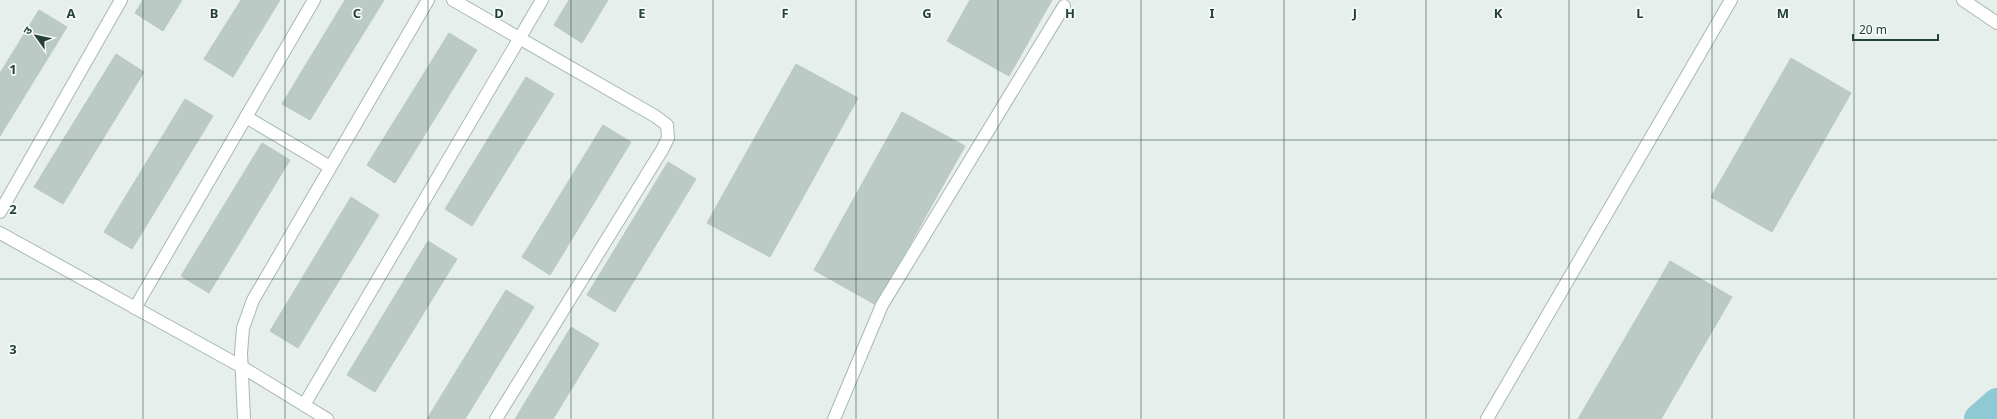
<svg xmlns="http://www.w3.org/2000/svg" width="1997" height="419" viewBox="0 0 1997 419" font-family="'Noto Sans','Noto Sans Devanagari',sans-serif">
<style>
.lines{fill:none;stroke-linecap:round;stroke-linejoin:round}
.canal{stroke:#8ec9d4;stroke-width:30}
.building{fill:#bbcac4;stroke:#b8c9c2}
.service-casing{stroke:#a8b8b2;stroke-width:14}
.minor-casing{stroke:#a8b8b2;stroke-width:14}
.service{stroke:#fff;stroke-width:12}
.minor{stroke:#fff;stroke-width:12}
.grid{fill:none;stroke:#24423a;stroke-width:1;stroke-opacity:0.55}
.grid-label{font-size:13px;text-anchor:middle;font-weight:bold;fill:#24423a;stroke:#f7fbf9;stroke-width:3.5;stroke-linejoin:round;paint-order:stroke}
</style>
<rect width="100%" height="100%" fill="#e6efeb"/>
<g class="lines">
<path class="canal" d="M 1979,419 L 1997,403"/>
</g>
<g class="building">
<path d="M 143,0 L 182,0 L 163,31 L 135,13 Z"/>
<path d="M 241,0 L 280,0 L 233,77 L 204,59 Z"/>
<path d="M 345,0 L 384,0 L 310,120 L 282,104 Z"/>
<path d="M 569,0 L 608,0 L 582,43 L 554,25 Z"/>
<path d="M 970,0 L 1052,0 L 1009,76 L 947,41 Z"/>
<path d="M 39,10 L 67,27 L 0,136 L 0,73 Z"/>
<path d="M 449,33 L 477,50 L 395,183 L 367,165 Z"/>
<path d="M 116,54 L 144,72 L 63,204 L 34,187 Z"/>
<path d="M 1791,58 L 1851,93 L 1772,232 L 1711,197 Z"/>
<path d="M 796,64 L 858,98 L 770,257 L 707,223 Z"/>
<path d="M 526,77 L 554,94 L 472,226 L 445,209 Z"/>
<path d="M 185,99 L 213,116 L 132,249 L 104,232 Z"/>
<path d="M 902,112 L 965,146 L 876,305 L 814,270 Z"/>
<path d="M 603,125 L 631,142 L 550,275 L 522,257 Z"/>
<path d="M 262,143 L 290,160 L 209,293 L 181,276 Z"/>
<path d="M 668,162 L 696,179 L 615,312 L 587,295 Z"/>
<path d="M 351,197 L 379,215 L 298,348 L 270,331 Z"/>
<path d="M 428,241 L 457,259 L 375,392 L 347,375 Z"/>
<path d="M 1670,261 L 1732,297 L 1661,419 L 1578,419 Z"/>
<path d="M 506,290 L 534,307 L 465,419 L 427,419 Z"/>
<path d="M 571,327 L 599,344 L 553,419 L 515,419 Z"/>
</g>
<g class="lines">
<g class="service-casing">
<path id="service" d="M 834,419 L 882,305 L 1064,6"/>
</g>
<g class="minor-casing">
<g id="minor">
<path d="M 453,0 L 655,116 L 667,125 L 668,138 L 662,150 L 496,419"/>
<path d="M 1963,0 L 1997,23"/>
<path d="M 246,117 L 330,167"/>
<path d="M 0,212 L 121,0"/>
<path d="M 0,233 L 242,367 L 327,419"/>
<path d="M 135,308 L 314,0"/>
<path d="M 304,405 L 542,0"/>
<path d="M 244,419 L 241,353 L 243,328 L 253,300 L 428,0"/>
<path d="M 1487,419 L 1731,0"/>
</g>
</g>
<use href="#service" class="service"/>
<use href="#minor" class="minor"/>
</g>
<path class="grid" d="M 143,0 L 143,419M 285,0 L 285,419M 428,0 L 428,419M 571,0 L 571,419M 713,0 L 713,419M 856,0 L 856,419M 998,0 L 998,419M 1141,0 L 1141,419M 1284,0 L 1284,419M 1426,0 L 1426,419M 1569,0 L 1569,419M 1712,0 L 1712,419M 1854,0 L 1854,419M 0,140 L 1997,140M 0,279 L 1997,279"/>
<g class="grid-label">
<text x="71" y="18">A</text>
<text x="214" y="18">B</text>
<text x="357" y="18">C</text>
<text x="499" y="18">D</text>
<text x="642" y="18">E</text>
<text x="785" y="18">F</text>
<text x="927" y="18">G</text>
<text x="1070" y="18">H</text>
<text x="1212" y="18">I</text>
<text x="1355" y="18">J</text>
<text x="1498" y="18">K</text>
<text x="1640" y="18">L</text>
<text x="1783" y="18">M</text>
<text x="13" y="74">1</text>
<text x="13" y="214">2</text>
<text x="13" y="354">3</text>
</g>
<g transform="translate(36 36) rotate(303)" stroke="#f7fbf9" stroke-width="3" paint-order="stroke">
<path d="M0-3L7 15L0 10L-7 15Z" fill="#24423a"/>
<text y="-6" font-size="11" font-weight="bold" text-anchor="middle" fill="#24423a">उ</text>
</g>
<path d="M1853 34v6h85v-6" fill="none" stroke="#24423a" stroke-width="2"/>
<text x="1859" y="34" font-size="12" fill="#24423a" stroke="#f7fbf9" stroke-width="3" paint-order="stroke">20 m</text>
</svg>
